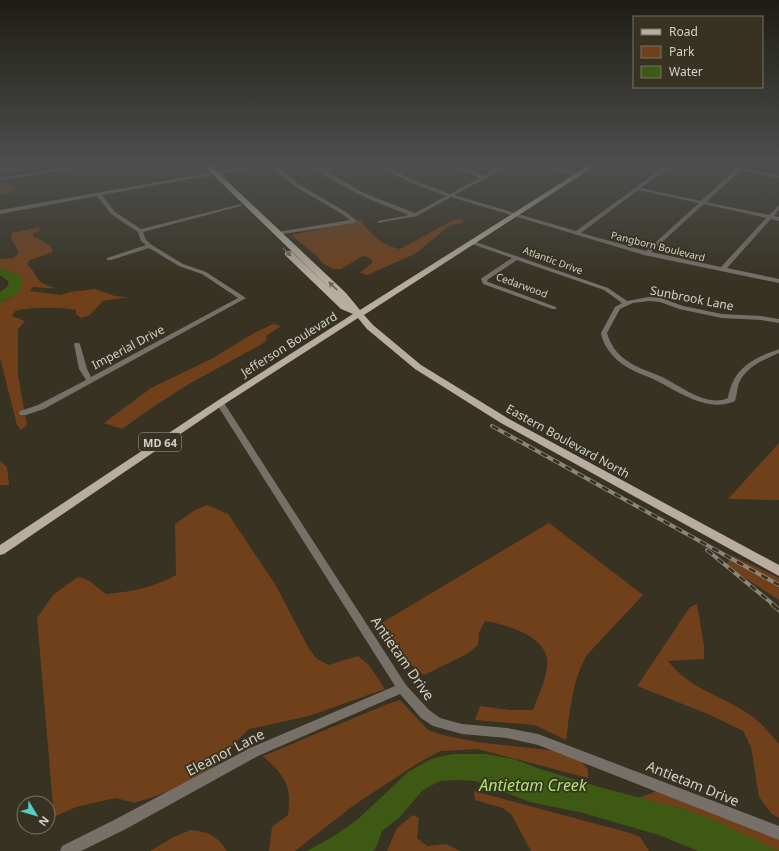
<svg xmlns="http://www.w3.org/2000/svg" width="779" height="851" viewBox="0 0 779 851" font-family="'Noto Sans',sans-serif">
<style>
.green{fill:#70401b}
.water{fill:#3d5913}
.lines{fill:none;stroke-linecap:round;stroke-linejoin:round}
.stream{stroke:#3d5913;stroke-width:1.5}
.minor{fill:#767069;fill-rule:evenodd}
.major{fill:#b8ad9f;fill-rule:evenodd}
.rail-far1-casing{stroke:#8a8679;stroke-width:4}
.rail-casing{stroke:#8a8679;stroke-width:4.5}
.rail-far1{stroke:#373222;stroke-width:2.5;stroke-dasharray:7;stroke-linecap:butt}
.rail{stroke:#373222;stroke-width:3;stroke-dasharray:9;stroke-linecap:butt}
.oneway{fill:#6b6354}
.labels{text-anchor:middle;dominant-baseline:central;stroke-width:3.5;stroke-linejoin:round;paint-order:stroke}
.far-street-label{font-size:10px;fill:#d4d1c8;stroke:#373222}
.shield{fill:#373222;stroke:#a5a196;stroke-width:1}
.shield-label{font-size:11px;font-weight:bold;fill:#d4d1c8}
.street-label{font-size:12px;fill:#d4d1c8;stroke:#373222}
.near-street-label{font-size:14px;fill:#d4d1c8;stroke:#373222}
.near-water-label{font-size:16px;font-style:italic;fill:#ade36e;stroke:#373222}
</style>
<rect width="100%" height="100%" fill="#373222"/>
<g class="green">
<path d="M 5,164 L 26,164 L 28,168 L 28,170 L 0,174 L 0,166 Z"/>
<path d="M 0,183 L 11,184 L 16,188 L 13,191 L 0,196 Z"/>
<path d="M 455,219 L 464,220 L 462,223 L 449,226 L 415,254 L 367,275 L 360,273 L 373,262 L 370,258 L 363,256 L 341,269 L 333,269 L 322,263 L 317,256 L 291,235 L 361,220 C 369,234 384,246 400,249 Z"/>
<path d="M 39,227 L 40,231 L 33,233 L 33,236 L 50,245 L 53,252 L 30,260 L 27,264 C 41,279 33,282 56,288 C 48,289 42,287 33,287 L 30,291 L 61,295 L 70,292 L 95,289 L 115,296 L 128,297 L 103,301 L 90,315 L 81,318 L 76,314 L 76,310 C 61,307 29,307 15,311 L 12,316 L 25,321 L 18,329 L 18,375 L 27,425 L 21,430 L 17,425 L 0,358 L 0,303 L 12,297 L 22,276 L 0,268 L 0,259 L 13,258 L 19,253 L 11,238 L 12,233 Z"/>
<path d="M 273,324 L 281,326 L 266,336 L 267,340 L 262,344 L 189,384 L 156,405 L 122,429 L 104,423 L 151,388 L 213,358 L 254,333 Z"/>
<path d="M 779,443 L 779,500 L 728,499 Z"/>
<path d="M 0,461 L 7,467 L 9,485 L 0,485 Z"/>
<path d="M 207,505 L 228,514 L 275,584 L 308,647 L 316,658 L 328,665 L 358,656 L 369,665 L 385,689 L 309,716 L 249,729 L 236,742 L 224,757 L 210,770 L 192,782 L 153,797 L 134,803 L 116,798 L 76,807 L 54,817 L 37,618 L 53,595 L 78,577 C 93,580 94,586 106,594 C 131,592 155,587 176,575 L 175,524 L 195,510 Z"/>
<path d="M 549,523 L 643,595 L 586,656 C 572,682 570,711 566,740 L 535,725 L 475,720 L 480,706 L 510,710 L 533,710 C 538,695 549,675 547,659 C 544,635 504,624 485,621 L 479,632 L 478,645 L 467,654 L 424,675 L 388,647 L 379,637 L 378,625 Z"/>
<path d="M 733,556 L 779,578 L 779,600 L 725,565 Z"/>
<path d="M 697,604 L 704,646 L 704,659 L 668,661 C 693,692 723,695 753,717 C 763,724 771,735 779,744 L 779,818 L 772,814 L 759,797 L 751,747 L 743,731 L 708,714 L 637,686 L 690,607 Z"/>
<path d="M 400,700 L 428,730 L 443,735 L 476,742 L 575,753 L 588,770 L 588,778 L 478,749 L 440,751 L 415,765 L 354,805 L 295,851 L 269,851 L 272,827 L 288,815 C 292,785 285,776 263,756 L 385,705 Z"/>
<path d="M 474,791 L 630,833 L 640,837 L 649,851 L 531,851 L 511,814 L 503,808 L 475,800 Z"/>
<path d="M 657,791 L 779,839 L 779,851 L 687,810 L 638,798 Z"/>
<path d="M 413,815 L 419,818 L 417,838 L 427,846 L 446,844 L 460,851 L 387,851 L 397,828 Z"/>
<path d="M 190,830 C 209,832 216,835 227,851 L 150,851 L 172,838 Z"/>
</g>
<g class="water">
<path d="M 0,268 L 22,276 L 22,285 L 19,293 L 0,303 L 0,292 L 7,287 L 9,282 L 0,275 Z"/>
<path d="M 453,754 L 486,754 L 514,759 L 540,769 L 603,788 L 687,810 L 718,822 L 779,851 L 698,851 L 659,835 L 624,825 L 583,813 L 530,802 L 475,781 L 459,780 L 440,781 L 423,790 L 399,818 L 382,831 L 377,846 L 373,851 L 307,851 L 334,836 L 358,819 L 408,772 L 431,759 Z"/>
</g>
<g class="lines">
<path class="stream" d="M 763,164 L 779,170"/>
<g class="minor">
<path d="M 88,164 L 101,164 L 0,180 L 0,178 Z"/>
<path d="M 259,164 L 273,164 L 300,185 L 346,212 L 357,221 L 354,223 L 276,235 L 276,233 L 278,232 L 350,220 L 342,214 L 296,187 L 269,165 L 102,195 L 115,212 L 141,229 L 241,204 L 241,206 L 143,232 L 146,240 L 152,245 L 183,264 L 206,272 L 246,298 L 44,409 L 26,415 L 20,415 L 19,413 L 20,411 L 38,405 L 86,380 L 79,369 L 74,344 L 75,343 L 79,343 L 80,344 L 87,369 L 91,377 L 238,298 L 202,274 L 179,266 L 149,248 L 111,260 L 107,260 L 107,258 L 146,245 L 141,241 L 138,232 L 111,214 L 97,196 L 0,214 L 0,210 Z"/>
<path d="M 311,164 L 316,164 L 323,169 L 341,164 L 349,164 L 326,171 L 364,193 L 415,213 L 446,196 L 412,183 L 375,164 L 381,164 L 416,181 L 450,194 L 480,178 L 447,164 L 454,164 L 483,176 L 504,164 L 510,164 L 487,177 L 487,179 L 484,179 L 454,195 L 576,231 L 668,164 L 673,164 L 641,188 L 701,201 L 736,169 L 715,164 L 725,164 L 739,167 L 742,164 L 747,164 L 743,168 L 779,176 L 779,178 L 741,170 L 706,202 L 769,215 L 779,205 L 779,210 L 774,216 L 779,217 L 779,221 L 771,219 L 727,268 L 779,279 L 779,283 L 644,255 L 451,197 L 417,216 L 378,223 L 378,221 L 409,215 C 375,202 338,188 311,164 ZM 638,190 L 699,203 L 646,251 L 581,233 ZM 704,204 L 766,218 L 721,267 L 651,252 Z"/>
<path d="M 533,164 L 542,164 L 581,175 L 579,176 Z"/>
<path d="M 469,241 L 473,241 L 608,288 L 627,301 L 649,297 L 661,298 L 683,306 L 722,314 L 761,316 L 779,319 L 779,323 L 761,320 L 722,318 L 679,309 L 660,302 L 649,301 L 633,303 L 620,309 L 607,333 C 610,344 617,354 626,360 C 637,368 648,371 660,376 C 680,385 706,408 728,398 C 733,369 751,359 777,350 L 779,349 L 779,353 C 765,359 746,367 739,383 C 737,388 737,395 735,401 C 708,413 681,393 657,381 C 650,377 642,375 634,371 C 619,364 604,350 601,333 L 615,307 L 622,303 L 604,290 L 517,260 L 487,280 L 488,282 L 556,307 L 556,309 L 552,309 L 483,284 L 481,279 L 482,278 L 512,258 L 469,243 Z"/>
<path d="M 217,401 L 220,401 L 224,403 L 406,685 L 429,710 L 440,718 L 462,724 L 507,728 L 538,734 L 779,826 L 779,840 L 538,745 L 507,738 L 462,734 L 433,726 L 421,718 L 400,694 L 258,756 L 124,830 L 81,851 L 60,851 L 62,846 L 114,820 L 250,748 L 395,686 L 216,403 Z"/>
</g>
<path class="major" d="M 202,164 L 209,164 L 346,293 L 360,310 L 591,164 L 598,164 L 364,315 L 373,325 L 421,365 L 509,419 L 779,565 L 779,576 L 501,423 L 415,369 L 367,329 L 358,318 L 223,405 L 4,554 L 0,555 L 0,545 L 217,401 L 353,314 L 341,309 L 285,255 L 285,251 L 291,251 L 348,306 Z"/>
<g class="rail-far1-casing">
<g id="rail-far1">
<path d="M 492,426 L 779,585"/>
<path d="M 707,550 L 774,605"/>
</g>
</g>
<g class="rail-casing">
<path id="rail" d="M 772,604 L 779,610"/>
</g>
<use href="#rail-far1" class="rail-far1"/>
<use href="#rail" class="rail"/>
</g>
<defs><path id="oneway-solid" d="M-6-.8H1V-3.2L6.5 0L1 3.2V.8H-6Z"/></defs>
<g class="oneway">
<use href="#oneway-solid" transform="translate(287 252) rotate(44)"/>
<use href="#oneway-solid" transform="translate(333 286) rotate(-137)"/>
</g>
<linearGradient id="sky" x2="0" y2="1"><stop stop-color="#1e1c13"/><stop offset="0.58" stop-color="#4d4f4f"/><stop offset="1" stop-color="#4d4f4f" stop-opacity="0"/></linearGradient>
<rect width="779" height="283" fill="url(#sky)"/>
<g class="labels">
<g class="far-street-label">
<text transform="translate(658 246) rotate(14)">Pangborn Boulevard</text>
<text transform="translate(553 260) rotate(20)">Atlantic Drive</text>
<text transform="translate(522 285) rotate(20)">Cedarwood</text>
</g>
<rect class="shield" x="139" y="433" width="42" height="18" rx="3"/>
<g class="shield-label">
<text x="160" y="442">MD 64</text>
</g>
<g class="street-label">
<text transform="translate(692 298) rotate(11)">Sunbrook Lane</text>
<text transform="translate(289 344) rotate(-32)">Jefferson Boulevard</text>
<text transform="translate(128 347) rotate(-28)">Imperial Drive</text>
<text transform="translate(568 441) rotate(29)">Eastern Boulevard North</text>
</g>
<g class="near-street-label">
<text transform="translate(403 658) rotate(55)">Antietam Drive</text>
<text transform="translate(225 752) rotate(-27)">Eleanor Lane</text>
<text transform="translate(693 783) rotate(22)">Antietam Drive</text>
</g>
<g class="near-water-label">
<text x="533" y="785">Antietam Creek</text>
</g>
</g>
<rect x="633" y="16" width="130" height="72" fill="#373222" stroke="#767264"/>
<rect x="641" y="29" width="20" height="6" fill="#b8ad9f" stroke="#767264"/>
<text x="669" y="36" font-size="12" fill="#d4d1c8">Road</text>
<rect x="641" y="46" width="20" height="12" fill="#70401b" stroke="#767264"/>
<text x="669" y="56" font-size="12" fill="#d4d1c8">Park</text>
<rect x="641" y="66" width="20" height="12" fill="#3d5913" stroke="#767264"/>
<text x="669" y="76" font-size="12" fill="#d4d1c8">Water</text>
<g transform="translate(36 815) rotate(128)"><circle r="19" fill="#373222" stroke="#767264"/>
<path d="M0-3L7 15L0 10L-7 15Z" fill="#57cec1"/>
<text y="-6" font-size="11" font-weight="bold" text-anchor="middle" fill="#d4d1c8">N</text>
</g>
</svg>
